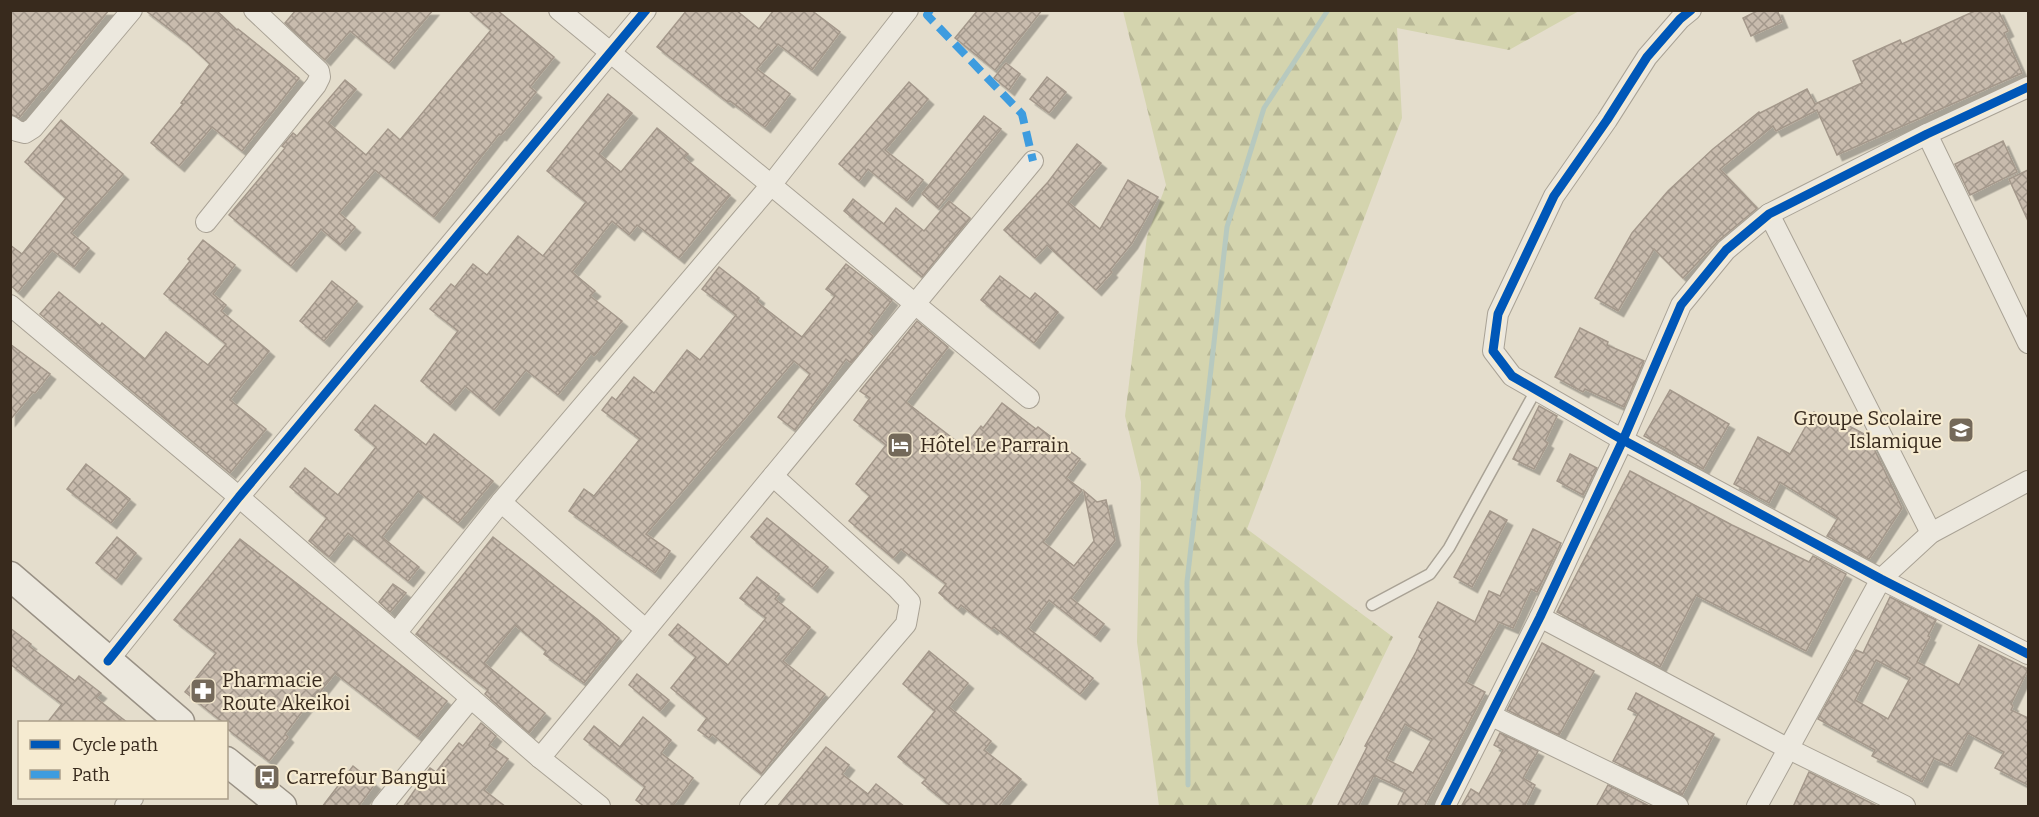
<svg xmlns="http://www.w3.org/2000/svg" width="2039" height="817" viewBox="0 0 2039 817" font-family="Bitter,serif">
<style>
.forest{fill:url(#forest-firs)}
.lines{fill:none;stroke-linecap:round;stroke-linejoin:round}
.stream{stroke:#b7c9bf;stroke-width:5}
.building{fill:url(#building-cross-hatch);stroke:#a4988b;stroke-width:1.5;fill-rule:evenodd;filter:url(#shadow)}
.lane-casing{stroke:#a9a295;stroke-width:13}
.street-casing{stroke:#a9a295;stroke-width:22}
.secondary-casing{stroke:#999185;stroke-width:31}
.lane{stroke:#ece8de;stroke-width:10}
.street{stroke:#ece8de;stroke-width:20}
.secondary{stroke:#ece8de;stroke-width:28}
.quiet{stroke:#3e9cdf;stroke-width:8;stroke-dasharray:15 8;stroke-linecap:butt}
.cycleway-casing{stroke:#f6ebd1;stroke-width:13}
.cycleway{stroke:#0057b8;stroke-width:9}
.labels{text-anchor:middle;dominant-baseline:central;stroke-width:4.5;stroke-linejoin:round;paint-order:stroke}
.poi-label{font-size:20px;fill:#382a1d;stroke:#f6ebd1;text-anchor:start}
</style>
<defs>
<pattern id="forest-firs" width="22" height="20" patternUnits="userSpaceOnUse" patternTransform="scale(1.5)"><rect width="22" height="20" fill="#d4d4ae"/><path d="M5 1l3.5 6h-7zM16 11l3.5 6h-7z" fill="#b7b695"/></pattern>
<pattern id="building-cross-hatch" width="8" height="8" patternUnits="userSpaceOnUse" patternTransform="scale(1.5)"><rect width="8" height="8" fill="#c8bbad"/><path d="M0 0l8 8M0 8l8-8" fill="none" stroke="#a3988c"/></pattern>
<filter id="shadow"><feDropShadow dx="5.5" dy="5.5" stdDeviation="0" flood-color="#0004"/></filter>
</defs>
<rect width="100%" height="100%" fill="#e4ddcc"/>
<path class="forest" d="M 1123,11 L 1579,11 L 1509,50 L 1397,28 L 1402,118 L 1247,529 L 1393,637 L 1311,806 L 1159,806 L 1137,642 L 1141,482 L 1125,416 L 1147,236 L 1166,185 Z"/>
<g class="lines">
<path class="stream" d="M 1188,785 L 1187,582 L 1227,227 L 1264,108 L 1328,10"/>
</g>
<g class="building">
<path d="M 10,10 L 109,10 L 44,91 L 42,89 L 19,118 L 10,114 Z"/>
<path d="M 145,10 L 216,10 L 237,30 L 238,29 L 299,78 L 242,151 L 212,127 L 179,166 L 151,143 L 183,104 L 181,103 L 210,64 L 184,40 Z"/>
<path d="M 296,10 L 433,10 L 389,63 L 350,31 L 325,60 L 285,23 Z"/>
<path d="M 468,10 L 497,10 L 554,57 L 530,87 L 536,92 L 501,135 L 499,134 L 434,217 L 375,170 L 339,213 L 355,227 L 340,245 L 321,229 L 291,266 L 229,215 L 285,148 L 282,146 L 293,133 L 297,136 L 345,80 L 356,89 L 328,123 L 366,155 L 388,129 L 400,140 L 491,30 Z"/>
<path d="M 687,10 L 736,10 L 759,29 L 774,10 L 811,10 L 840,32 L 812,70 L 778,44 L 757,69 L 790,94 L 765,127 L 730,101 L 728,102 L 657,47 Z"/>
<path d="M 978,10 L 1042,10 L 995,70 L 955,38 Z"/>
<path d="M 1759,10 L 1777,10 L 1782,22 L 1751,36 L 1743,18 Z"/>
<path d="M 1977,10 L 1998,10 L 2008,31 L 2004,33 L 2022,73 L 1837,155 L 1817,110 L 1776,131 L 1773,126 L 1720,169 L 1757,208 L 1755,210 L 1718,241 L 1683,278 L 1654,249 L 1618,311 L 1595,298 L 1632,233 L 1668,191 L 1713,149 L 1759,112 L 1760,113 L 1807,89 L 1815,104 L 1862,83 L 1853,61 L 1900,40 L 1902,44 Z"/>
<path d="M 1006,63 L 1020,74 L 1009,90 L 994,78 Z"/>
<path d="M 1047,77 L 1066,92 L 1049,113 L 1030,99 Z"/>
<path d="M 909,82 L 928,99 L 885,150 L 923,180 L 907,201 L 868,169 L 859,181 L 839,164 Z"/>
<path d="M 608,94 L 632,113 L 599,154 L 621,172 L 657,128 L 688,154 L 684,158 L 730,195 L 679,258 L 637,225 L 629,235 L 612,221 L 572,272 L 595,291 L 590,296 L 622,321 L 594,356 L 591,353 L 558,395 L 526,370 L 494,410 L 465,386 L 450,405 L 421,381 L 458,331 L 430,309 L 451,284 L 455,287 L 473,264 L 487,275 L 518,236 L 543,256 L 586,202 L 547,171 Z"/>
<path d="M 984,116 L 1001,129 L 938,208 L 922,194 Z"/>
<path d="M 61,120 L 123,174 L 71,233 L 89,248 L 74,267 L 52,250 L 18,292 L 10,285 L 10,245 L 22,254 L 66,198 L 25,162 Z"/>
<path d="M 2003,141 L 2017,172 L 1970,195 L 1955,164 Z"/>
<path d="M 1077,144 L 1101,163 L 1068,202 L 1100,229 L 1128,180 L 1158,197 L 1132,243 L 1110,270 L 1112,272 L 1096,290 L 1047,245 L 1035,258 L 1004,230 L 1048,182 Z"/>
<path d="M 2028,170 L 2028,221 L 2009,179 Z"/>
<path d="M 853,199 L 884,224 L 896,208 L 924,231 L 949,201 L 970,218 L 922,277 L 844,211 Z"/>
<path d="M 203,240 L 235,265 L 213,294 L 226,305 L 221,311 L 269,351 L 230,400 L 266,429 L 230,473 L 40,314 L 59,292 L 100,326 L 102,323 L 145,359 L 166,332 L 208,365 L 226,344 L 164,294 L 190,261 L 188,259 Z"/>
<path d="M 846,264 L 892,300 L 868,332 L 873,336 L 851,363 L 846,359 L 795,430 L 778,417 L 810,374 L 794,361 L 646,534 L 670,551 L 655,573 L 569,511 L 584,489 L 594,496 L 640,439 L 602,410 L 612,397 L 616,400 L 634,377 L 654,393 L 687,350 L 700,360 L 736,315 L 702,289 L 719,267 L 759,298 L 757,302 L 802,337 L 835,296 L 826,289 Z"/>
<path d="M 1000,276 L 1030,299 L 1035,293 L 1058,312 L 1034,343 L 981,300 Z"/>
<path d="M 332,281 L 357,301 L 324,341 L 300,321 Z"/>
<path d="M 917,321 L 948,347 L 906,402 L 964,447 L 981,426 L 983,428 L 1002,403 L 1036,429 L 1038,427 L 1080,459 L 1066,478 L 1082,490 L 1043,542 L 1074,566 L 1094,541 L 1084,491 L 1097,502 L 1106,500 L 1115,540 L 1071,598 L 1104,624 L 1095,636 L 1049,600 L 1028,628 L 1093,678 L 1080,694 L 994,627 L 992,629 L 961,605 L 958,609 L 939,593 L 946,584 L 901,549 L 893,558 L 849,521 L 870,496 L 856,484 L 886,445 L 854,420 L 870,398 L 860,391 Z"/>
<path d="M 1580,328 L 1608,342 L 1607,345 L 1644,361 L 1624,407 L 1585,389 L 1583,392 L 1555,377 Z"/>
<path d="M 10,344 L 50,374 L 35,393 L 33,392 L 10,420 Z"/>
<path d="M 1670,390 L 1729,424 L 1703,469 L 1644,436 Z"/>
<path d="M 375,405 L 426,445 L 434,434 L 493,481 L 458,523 L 418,491 L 382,537 L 419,567 L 408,581 L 348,533 L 329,557 L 309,541 L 327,518 L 290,487 L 305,468 L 338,495 L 376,447 L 355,430 Z"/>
<path d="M 1539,406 L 1557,416 L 1545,441 L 1548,443 L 1534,469 L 1513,459 Z"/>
<path d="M 1814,412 L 1834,423 L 1836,419 L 1868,436 L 1902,508 L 1869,559 L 1827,536 L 1838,518 L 1780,482 L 1769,503 L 1734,484 L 1758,437 L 1790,454 Z"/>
<path d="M 1570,454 L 1597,468 L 1583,495 L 1557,481 Z"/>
<path d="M 86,464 L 130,499 L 111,523 L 67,489 Z"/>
<path d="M 1630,471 L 1732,525 L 1809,562 L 1813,556 L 1846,574 L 1806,651 L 1696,595 L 1660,667 L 1557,612 Z"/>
<path d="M 1490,511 L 1507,520 L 1472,587 L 1454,577 Z"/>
<path d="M 767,518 L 828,567 L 812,587 L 751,537 Z"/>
<path d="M 1533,529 L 1561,543 L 1537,592 L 1531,589 L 1513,628 L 1499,622 L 1466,682 L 1485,692 L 1424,807 L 1397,807 L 1405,790 L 1374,775 L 1358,807 L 1337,807 L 1367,747 L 1365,746 L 1416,652 L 1422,639 L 1419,637 L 1438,602 L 1475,622 L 1489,591 L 1500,596 ZM 1405,724 L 1432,739 L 1413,773 L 1386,759 Z"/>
<path d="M 117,537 L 136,553 L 116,579 L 96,563 Z"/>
<path d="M 493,537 L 597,619 L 619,638 L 584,683 L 544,654 L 546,651 L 515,625 L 484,663 L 545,713 L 529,733 L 485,694 L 488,690 L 416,634 Z"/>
<path d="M 240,539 L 447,701 L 418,737 L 335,673 L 320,692 L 318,691 L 285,734 L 288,737 L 269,761 L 226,728 L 226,723 L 224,723 L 185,692 L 216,653 L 174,620 Z"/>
<path d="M 757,577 L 779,594 L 775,599 L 810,627 L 783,661 L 825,694 L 761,774 L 712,734 L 709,738 L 698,730 L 707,718 L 671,688 L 696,657 L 669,635 L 678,624 L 728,665 L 766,618 L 740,598 Z"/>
<path d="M 393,584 L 406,593 L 390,612 L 379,602 Z"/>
<path d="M 1890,597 L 1936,620 L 1928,636 L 1930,637 L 1917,662 L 1959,685 L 1979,645 L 2028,669 L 2011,704 L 2013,706 L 2011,710 L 2028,718 L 2028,785 L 1995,768 L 2004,752 L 1968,733 L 1951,766 L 1934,758 L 1922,782 L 1872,756 L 1875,750 L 1818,719 L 1856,650 L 1863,653 ZM 1876,660 L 1910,678 L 1888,719 L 1855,700 Z"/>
<path d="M 10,628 L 31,644 L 29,646 L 75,681 L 79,676 L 101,693 L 96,698 L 128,723 L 47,723 L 62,704 L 10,664 Z"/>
<path d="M 1542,643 L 1594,671 L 1559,735 L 1507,710 Z"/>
<path d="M 929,651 L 968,683 L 949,707 L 991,741 L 984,750 L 1021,779 L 998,807 L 952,807 L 922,783 L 926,779 L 898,757 L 935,711 L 903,684 Z"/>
<path d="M 637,674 L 669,700 L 660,711 L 629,685 Z"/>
<path d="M 1636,693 L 1714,734 L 1682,795 L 1613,761 L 1638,714 L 1628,709 Z"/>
<path d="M 643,717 L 671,740 L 661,753 L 693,778 L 672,807 L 645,807 L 636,800 L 645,787 L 584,739 L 594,726 L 620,747 Z"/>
<path d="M 481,723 L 496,736 L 489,745 L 508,759 L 484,790 L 506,807 L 403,807 L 430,768 L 436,772 L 459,743 L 463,746 Z"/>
<path d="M 1500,733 L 1538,751 L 1523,778 L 1535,785 L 1524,807 L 1461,807 L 1471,789 L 1479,794 L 1503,750 L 1494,745 Z"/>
<path d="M 826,747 L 849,765 L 842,774 L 868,794 L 876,784 L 905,807 L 777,807 Z"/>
<path d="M 353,766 L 375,784 L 358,807 L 322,807 Z"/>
<path d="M 1809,772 L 1879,807 L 1793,807 Z"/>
<path d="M 1608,785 L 1651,807 L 1596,807 Z"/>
</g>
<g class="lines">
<g class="lane-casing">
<path id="lane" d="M 1372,605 L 1430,574 L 1449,548 L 1536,390"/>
</g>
<g class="street-casing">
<g id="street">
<path d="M 559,10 L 1029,398"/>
<path d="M 1691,10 L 1680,19 L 1647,57 L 1607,120 L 1554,196 L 1498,314 L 1493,351 L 1512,376 L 1623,440 L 1881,579 L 2028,654"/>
<path d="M 10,126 L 17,131 L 25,133 L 33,128 L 132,10"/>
<path d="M 1927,134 L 2028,343"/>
<path d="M 1769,214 L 1931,533"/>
<path d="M 206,222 L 316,85 L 320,77 L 319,71 L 254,10"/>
<path d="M 10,305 L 239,497 L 540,758 L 600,806"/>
<path d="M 501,502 L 645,629"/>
<path d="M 1540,617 L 1787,748 L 1905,806"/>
<path d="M 397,632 L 501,502 L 771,185 L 908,10"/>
<path d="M 108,661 L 239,497 L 646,10"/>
<path d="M 1492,716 L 1678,806"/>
<path d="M 540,758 L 1033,161"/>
<path d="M 125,806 L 133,798"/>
<path d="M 382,806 L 471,698"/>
<path d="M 750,806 L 906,624 L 910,602 L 896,587 L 773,476"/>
<path d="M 1445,806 L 1540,617 L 1623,440 L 1681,305 L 1726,250 L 1769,214 L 1927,134 L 2028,87"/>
<path d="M 1757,806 L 1881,579 L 1931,533 L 2028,481"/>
</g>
</g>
<g class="secondary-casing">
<g id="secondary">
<path d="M 10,576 L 180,722"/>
<path d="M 226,761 L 282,806"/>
</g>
</g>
<use href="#lane" class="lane"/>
<use href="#street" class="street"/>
<use href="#secondary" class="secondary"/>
<path class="quiet" d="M 930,10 L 927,15 L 1022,114 L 1033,161"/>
<g class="cycleway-casing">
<g id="cycleway">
<path d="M 1691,10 L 1680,19 L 1647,57 L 1607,120 L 1554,196 L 1498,314 L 1493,351 L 1512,376 L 1623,440 L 1881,579 L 2028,654"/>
<path d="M 108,661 L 239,497 L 646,10"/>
<path d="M 1445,806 L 1540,617 L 1623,440 L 1681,305 L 1726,250 L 1769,214 L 1927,134 L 2028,87"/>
</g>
</g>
<use href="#cycleway" class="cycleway"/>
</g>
<defs>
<g id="school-square" transform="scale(1.35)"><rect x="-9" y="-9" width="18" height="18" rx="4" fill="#74695a" stroke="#f6ebd1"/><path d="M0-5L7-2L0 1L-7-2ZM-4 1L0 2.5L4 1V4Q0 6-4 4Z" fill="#fff"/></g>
<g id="hotel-square" transform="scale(1.35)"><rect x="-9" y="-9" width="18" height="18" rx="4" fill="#74695a" stroke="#f6ebd1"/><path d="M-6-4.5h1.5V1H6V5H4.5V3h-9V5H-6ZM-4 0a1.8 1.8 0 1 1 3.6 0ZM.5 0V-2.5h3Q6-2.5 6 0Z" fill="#fff"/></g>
<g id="pharmacy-square" transform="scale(1.35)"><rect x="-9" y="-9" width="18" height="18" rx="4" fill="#74695a" stroke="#f6ebd1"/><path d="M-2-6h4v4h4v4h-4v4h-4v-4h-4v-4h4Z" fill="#fff"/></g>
<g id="bus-square" transform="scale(1.35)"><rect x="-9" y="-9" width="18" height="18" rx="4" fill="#74695a" stroke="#f6ebd1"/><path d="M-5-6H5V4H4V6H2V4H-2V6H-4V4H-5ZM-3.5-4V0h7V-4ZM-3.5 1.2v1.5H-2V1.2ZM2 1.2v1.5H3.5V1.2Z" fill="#fff"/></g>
</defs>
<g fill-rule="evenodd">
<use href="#school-square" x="1961" y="430"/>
<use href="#hotel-square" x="900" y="445"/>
<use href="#pharmacy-square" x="203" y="691"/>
<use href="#bus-square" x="267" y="777"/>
</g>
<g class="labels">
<g class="poi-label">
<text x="1942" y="418" text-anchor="end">Groupe Scolaire<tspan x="1942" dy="23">Islamique</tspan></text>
<text x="920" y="445">Hôtel Le Parrain</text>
<text x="222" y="680">Pharmacie<tspan x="222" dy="23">Route Akeikoi</tspan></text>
<text x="286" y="777">Carrefour Bangui</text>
</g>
</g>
<rect width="2039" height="817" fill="none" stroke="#382a1d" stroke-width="24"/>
<rect x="18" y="721" width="210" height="78" fill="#f6ebd1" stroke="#aa9e89" stroke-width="1.5"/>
<rect x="30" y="740" width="30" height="9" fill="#0057b8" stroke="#aa9e89" stroke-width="1.5"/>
<text x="72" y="751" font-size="18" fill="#382a1d">Cycle path</text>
<rect x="30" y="770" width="30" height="9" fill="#3e9cdf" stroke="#aa9e89" stroke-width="1.5"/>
<text x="72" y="781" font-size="18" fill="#382a1d">Path</text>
</svg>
